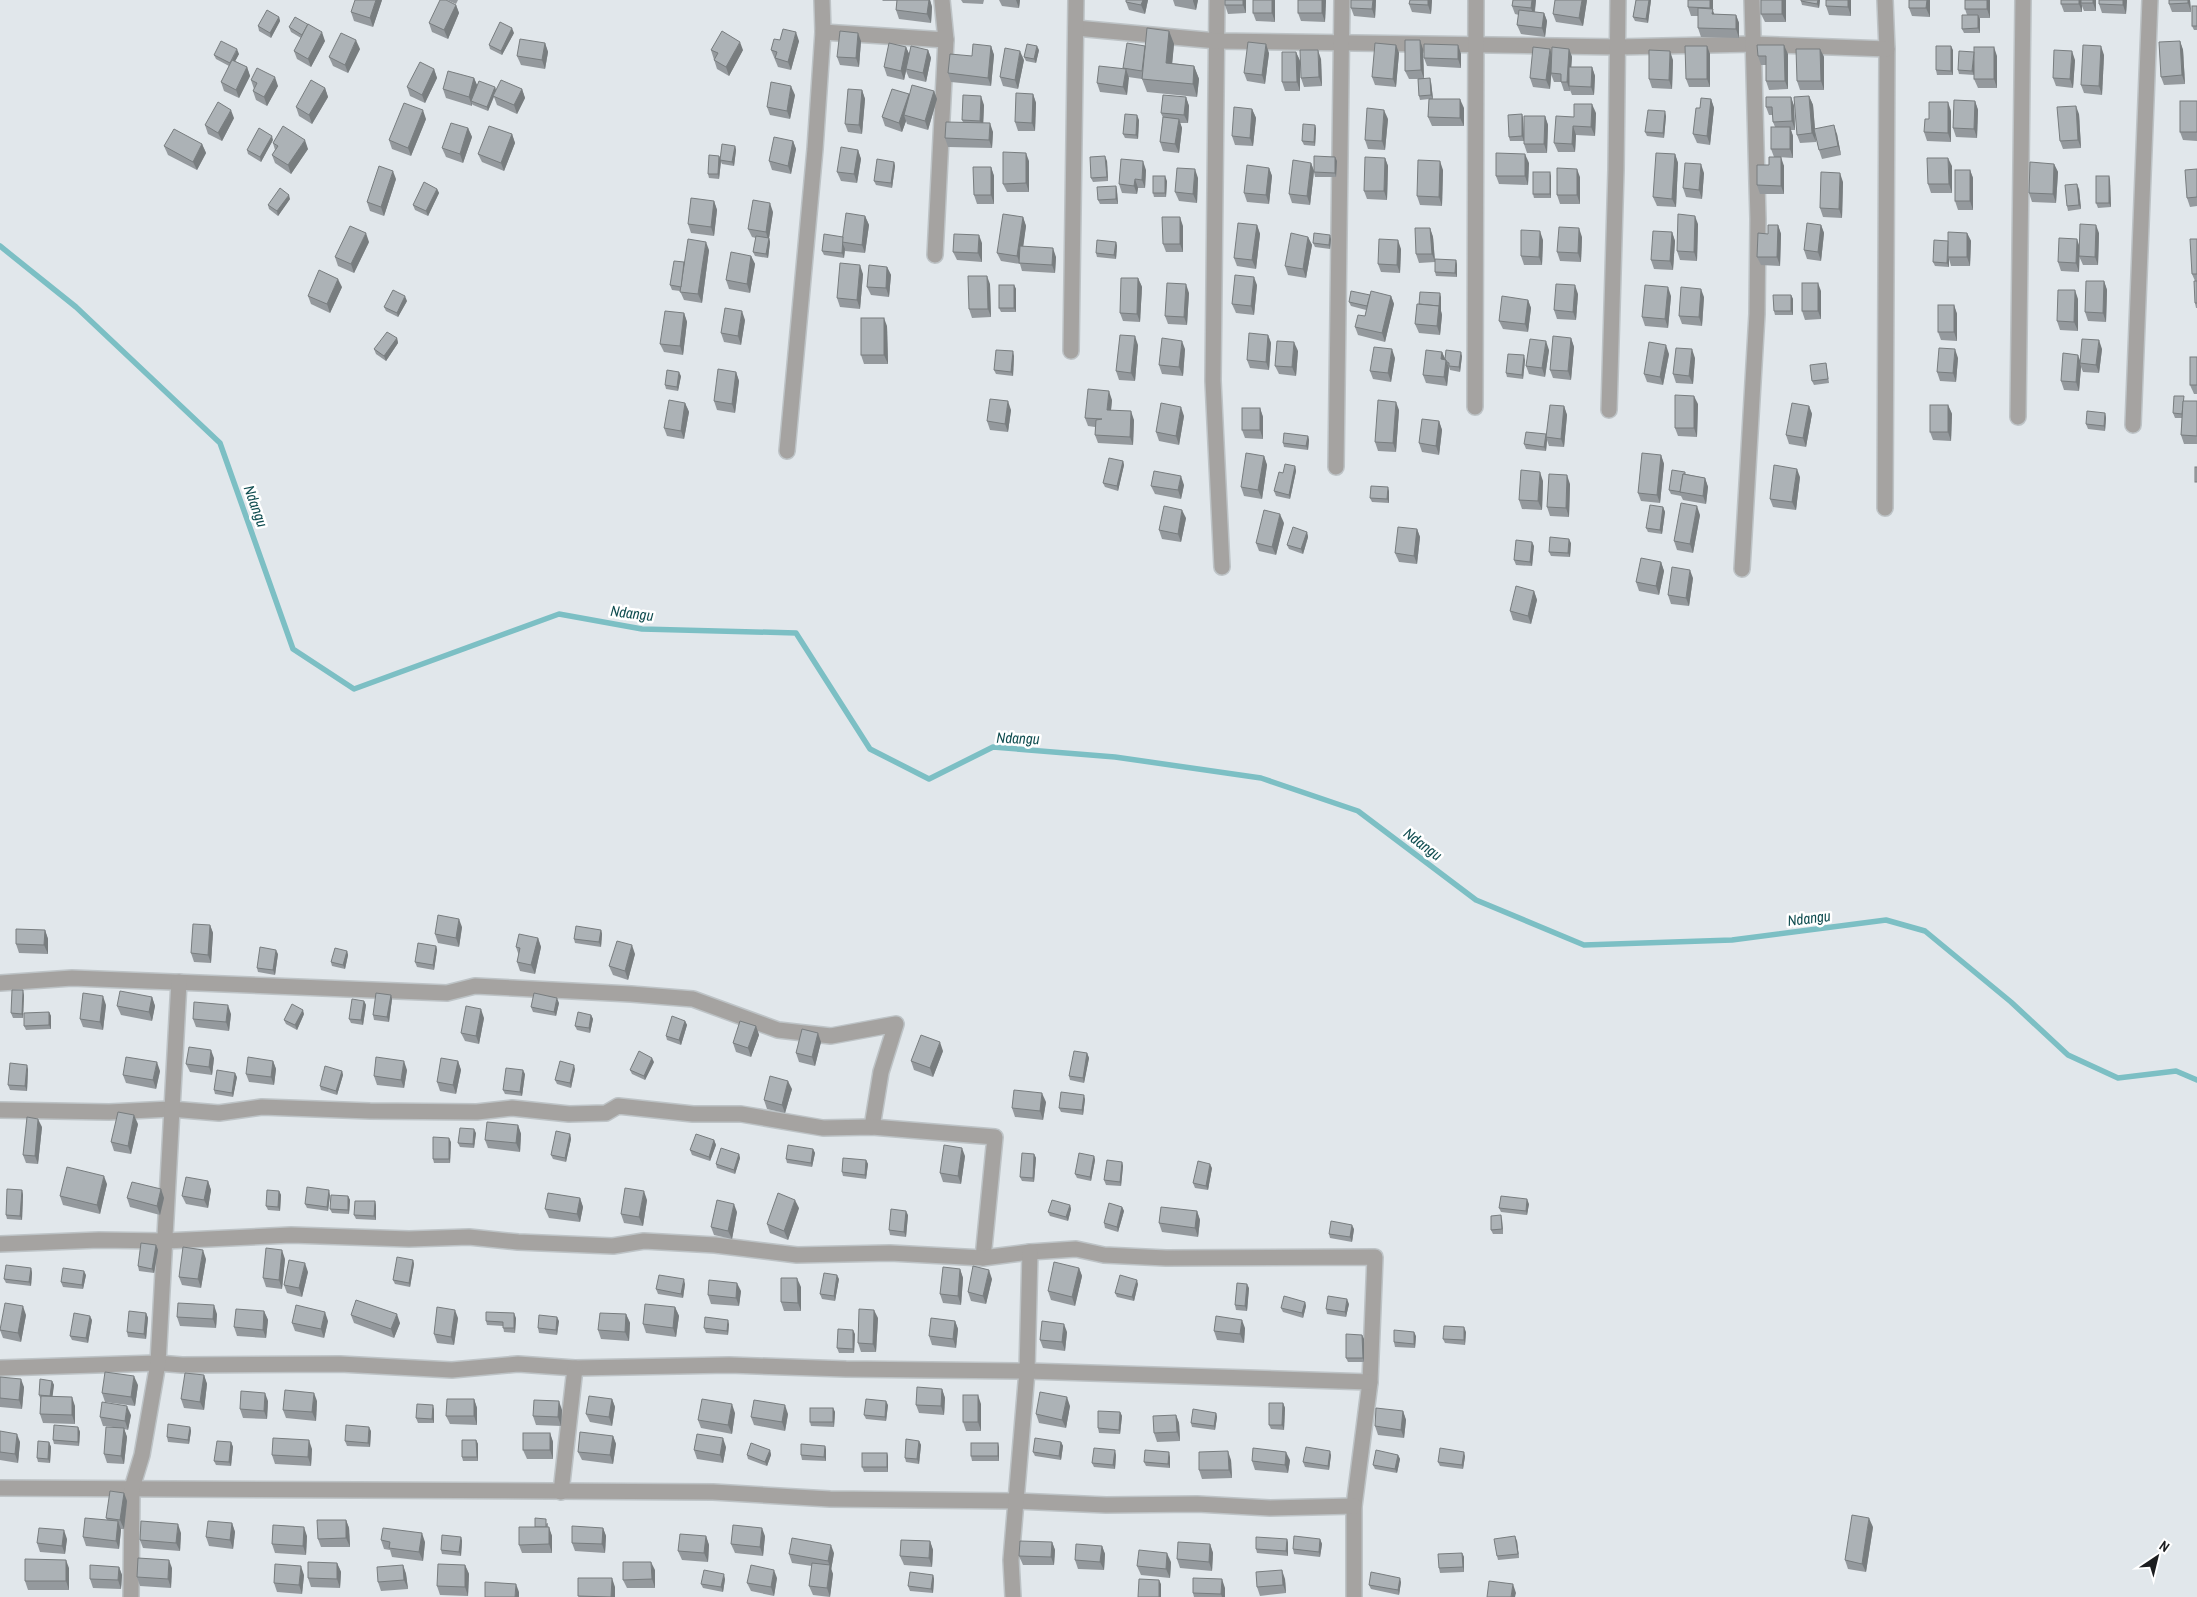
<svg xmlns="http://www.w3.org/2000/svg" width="2197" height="1597" viewBox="0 0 2197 1597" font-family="'Archivo Narrow',sans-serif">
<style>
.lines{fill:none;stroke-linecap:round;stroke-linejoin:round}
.stream{stroke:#7cbfc4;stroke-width:5.5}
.minor-casing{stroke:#bdc3c6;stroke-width:18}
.minor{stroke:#a5a3a1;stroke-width:15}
.wall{fill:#94999d}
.shaded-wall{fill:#787d7f}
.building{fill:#acb2b6;stroke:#787d7f}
.labels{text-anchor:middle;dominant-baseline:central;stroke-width:5;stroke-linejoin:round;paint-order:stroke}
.water-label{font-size:15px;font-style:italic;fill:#104d50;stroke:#fff}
</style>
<rect width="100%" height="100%" fill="#e1e7eb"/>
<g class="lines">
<path class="stream" d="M 0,246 L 76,307 L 220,443 L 293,649 L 354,689 L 559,614 L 642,629 L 796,633 L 870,749 L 929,779 L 993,747 L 1115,757 L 1261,778 L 1358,811 L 1476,900 L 1584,945 L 1732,940 L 1886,920 L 1925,931 L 2011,1002 L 2068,1055 L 2118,1078 L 2176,1071 L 2197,1080"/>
<g class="minor-casing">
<g id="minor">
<path d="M 1217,0 L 1213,381 L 1222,567"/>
<path d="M 1885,0 L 1887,49 L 1885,508"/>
<path d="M 1076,28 L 1217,41 L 1618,47 L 1753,44 L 1887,49"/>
<path d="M 823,32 L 946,40"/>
<path d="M 935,255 L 946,40 L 942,0"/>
<path d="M 1071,351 L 1076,0"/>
<path d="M 1475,407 L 1476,0"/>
<path d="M 1609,410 L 1616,170 L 1618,0"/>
<path d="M 2018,417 L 2023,0"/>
<path d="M 2133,425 L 2150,0"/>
<path d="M 787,451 L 815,149 L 823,32 L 822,0"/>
<path d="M 1336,467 L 1342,0"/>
<path d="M 1742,569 L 1757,314 L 1758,219 L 1752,0"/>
<path d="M 0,983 L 72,978 L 447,993 L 475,986 L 631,994 L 693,999 L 778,1030 L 831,1036 L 896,1024 L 881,1072 L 872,1127"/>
<path d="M 0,1110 L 109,1112 L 171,1109 L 219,1113 L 262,1107 L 370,1111 L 477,1112 L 512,1108 L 569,1114 L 606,1113 L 618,1106 L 693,1114 L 741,1114 L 823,1128 L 872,1127 L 995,1137 L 983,1258"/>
<path d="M 0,1244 L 99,1240 L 165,1241 L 291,1235 L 409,1239 L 469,1237 L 518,1242 L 613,1246 L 644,1241 L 715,1245 L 797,1255 L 890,1253 L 983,1258 L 1030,1252 L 1076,1249 L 1104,1255 L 1166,1258 L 1375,1257 L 1370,1382 L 1354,1506 L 1354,1597"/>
<path d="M 0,1368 L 158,1363 L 182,1365 L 340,1364 L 452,1370 L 518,1364 L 575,1368 L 729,1365 L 846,1369 L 1027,1371 L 1370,1382"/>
<path d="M 0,1488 L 713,1492 L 830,1499 L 1016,1501 L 1106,1505 L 1197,1504 L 1270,1508 L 1354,1506"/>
<path d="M 561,1492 L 575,1368"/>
<path d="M 131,1597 L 132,1488 L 142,1455 L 158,1363 L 179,982"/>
<path d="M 1013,1597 L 1011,1560 L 1027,1371 L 1030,1252"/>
</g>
</g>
<use href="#minor" class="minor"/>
</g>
<g class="wall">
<path d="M 382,0 L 373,27 L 354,21 L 351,12 Z"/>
<path d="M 447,0 L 458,0 L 456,4 Z"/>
<path d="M 882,0 L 930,0 L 932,7 L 931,23 L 899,19 L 896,10 L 897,1 L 883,1 Z"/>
<path d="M 961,0 L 984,0 L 983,4 L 963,3 Z"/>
<path d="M 999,0 L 1020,0 L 1019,8 L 1002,6 Z"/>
<path d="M 1126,0 L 1148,0 L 1145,14 L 1129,10 L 1126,2 Z"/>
<path d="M 1173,0 L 1198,0 L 1196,10 L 1175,6 Z"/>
<path d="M 1246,0 L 1246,13 L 1228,14 L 1225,5 Z"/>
<path d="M 1275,0 L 1275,22 L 1256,21 L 1253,13 Z"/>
<path d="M 1326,0 L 1325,22 L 1301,21 L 1298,13 Z"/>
<path d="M 1376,0 L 1375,18 L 1354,16 L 1351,8 Z"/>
<path d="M 1432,0 L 1431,14 L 1412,12 L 1409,4 Z"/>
<path d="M 1513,0 L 1536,0 L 1535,12 L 1544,13 L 1547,21 L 1545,37 L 1521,34 L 1517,25 L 1519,15 L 1515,14 L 1512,6 Z"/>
<path d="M 1587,0 L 1583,26 L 1556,22 L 1553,14 Z"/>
<path d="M 1636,0 L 1651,0 L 1648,23 L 1635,21 L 1633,17 Z"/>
<path d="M 1688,0 L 1713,0 L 1713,11 L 1714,14 L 1736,15 L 1739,23 L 1739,38 L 1701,37 L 1698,28 L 1698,16 L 1691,16 L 1688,7 Z"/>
<path d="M 1761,0 L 1786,0 L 1786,22 L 1765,22 L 1761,14 Z"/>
<path d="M 1820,0 L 1819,8 L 1802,5 L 1801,1 Z"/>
<path d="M 1826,0 L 1851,0 L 1851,16 L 1829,15 L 1826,6 Z"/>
<path d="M 1909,0 L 1930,0 L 1930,17 L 1912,16 L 1909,8 Z"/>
<path d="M 1965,0 L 1990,0 L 1990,18 L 1980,18 L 1980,33 L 1964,33 L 1962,29 L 1967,15 L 1965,9 Z"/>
<path d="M 2096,0 L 2096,11 L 2084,11 L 2082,6 L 2082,12 L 2064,12 L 2061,4 Z"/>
<path d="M 2099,0 L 2127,0 L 2126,14 L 2102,13 L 2099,4 Z"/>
<path d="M 2190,0 L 2191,12 L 2172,12 L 2169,4 Z"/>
<path d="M 456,5 L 459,13 L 448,39 L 432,32 L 429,23 Z"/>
<path d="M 2197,6 L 2197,30 L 2194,30 L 2192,26 Z"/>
<path d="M 279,17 L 280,21 L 271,38 L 259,31 L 258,26 Z"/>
<path d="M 289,27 L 325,41 L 311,67 L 297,59 L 294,51 L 301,38 L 291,32 Z"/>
<path d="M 1169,31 L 1174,44 L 1172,63 L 1194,66 L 1199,79 L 1197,97 L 1147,92 L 1142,79 L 1128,77 L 1127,95 L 1100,92 L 1097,83 L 1123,69 L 1123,68 L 1145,46 Z"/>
<path d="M 514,33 L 502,55 L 490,49 L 489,45 Z"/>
<path d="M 780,40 L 799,41 L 791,70 L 778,67 L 771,50 Z"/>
<path d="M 861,41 L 859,67 L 840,65 L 837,57 Z"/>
<path d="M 2180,41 L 2183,50 L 2185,84 L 2164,85 L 2161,77 Z"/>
<path d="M 545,43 L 548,52 L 545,69 L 521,65 L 517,56 Z"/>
<path d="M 1396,45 L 1399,53 L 1396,87 L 1375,85 L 1372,77 Z"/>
<path d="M 1458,45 L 1461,54 L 1461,68 L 1427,66 L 1424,58 Z"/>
<path d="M 991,46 L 994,55 L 991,86 L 951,82 L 948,73 Z"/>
<path d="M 1707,46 L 1710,54 L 1710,87 L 1689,87 L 1686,79 Z"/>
<path d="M 906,47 L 909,54 L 928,50 L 931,58 L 926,82 L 909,78 L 906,71 L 904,80 L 887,76 L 884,67 Z"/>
<path d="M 360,49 L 348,73 L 333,66 L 329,57 Z"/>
<path d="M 1423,49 L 1424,79 L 1431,82 L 1433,99 L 1464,108 L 1464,126 L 1432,126 L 1428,117 L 1429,99 L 1420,100 L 1419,96 L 1418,79 L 1409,79 L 1405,71 Z"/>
<path d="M 1569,49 L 1572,57 L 1571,67 L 1592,67 L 1595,76 L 1594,95 L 1572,95 L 1570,90 L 1570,91 L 1564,91 L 1561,82 L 1554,82 L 1551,74 L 1550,89 L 1533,87 L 1530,78 L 1552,53 Z"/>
<path d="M 1820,49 L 1824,57 L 1824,90 L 1800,90 L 1797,81 Z"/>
<path d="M 711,50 L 743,50 L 729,76 L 717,69 Z"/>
<path d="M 1039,50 L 1036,63 L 1026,61 L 1024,57 Z"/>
<path d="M 1953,50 L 1953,75 L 1937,75 L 1936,70 Z"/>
<path d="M 1296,52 L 1300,61 L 1300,91 L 1285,91 L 1282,82 Z"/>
<path d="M 1269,53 L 1265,84 L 1247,81 L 1244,73 Z"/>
<path d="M 239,54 L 235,61 L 247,67 L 250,76 L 239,98 L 224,91 L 221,82 L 229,66 L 216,59 L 214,55 Z"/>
<path d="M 1788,54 L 1788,89 L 1769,90 L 1766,81 L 1766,65 L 1761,65 L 1758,56 Z"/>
<path d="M 2104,55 L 2102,95 L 2084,93 L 2081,85 Z"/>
<path d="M 1997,56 L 1997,88 L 1978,88 L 1974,79 L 1974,68 L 1974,75 L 1959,74 L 1958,70 Z"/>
<path d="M 1321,59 L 1322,86 L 1304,87 L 1301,78 Z"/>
<path d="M 1024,60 L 1018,89 L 1003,86 L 1000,77 Z"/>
<path d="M 1673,60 L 1672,89 L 1652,88 L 1649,79 Z"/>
<path d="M 2075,60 L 2073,88 L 2056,86 L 2053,78 Z"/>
<path d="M 434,69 L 437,78 L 425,103 L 410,96 L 407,87 Z"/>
<path d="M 474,78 L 477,86 L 495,87 L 496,90 L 522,89 L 525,98 L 517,114 L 497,105 L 494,97 L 488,111 L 473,105 L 472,104 L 472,106 L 446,98 L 443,89 Z"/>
<path d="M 251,80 L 278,86 L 267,106 L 256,100 L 253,91 L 254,89 Z"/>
<path d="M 325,88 L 328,97 L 312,124 L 299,116 L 296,107 Z"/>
<path d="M 862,90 L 865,99 L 862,134 L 848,132 L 845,124 Z"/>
<path d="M 934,91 L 937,99 L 928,130 L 907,124 L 906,121 L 902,132 L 885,126 L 882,117 L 909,94 L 909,96 Z"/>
<path d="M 1033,94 L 1036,103 L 1035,131 L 1018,131 L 1015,122 Z"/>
<path d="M 795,95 L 790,119 L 770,115 L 767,107 Z"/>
<path d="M 1809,96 L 1813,105 L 1815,129 L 1837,134 L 1841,155 L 1822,159 L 1819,150 L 1815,134 L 1816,142 L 1800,143 L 1797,135 Z"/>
<path d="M 1186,97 L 1189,106 L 1188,123 L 1180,123 L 1182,128 L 1179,153 L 1163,151 L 1160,142 L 1163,118 L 1161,113 Z"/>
<path d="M 1791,97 L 1794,106 L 1795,130 L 1791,130 L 1793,136 L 1793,158 L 1778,157 L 1784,166 L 1784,194 L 1760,194 L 1757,185 L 1774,157 L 1771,149 L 1775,127 L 1773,122 L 1773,115 L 1769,115 L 1766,107 Z"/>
<path d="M 1711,99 L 1714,108 L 1710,145 L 1697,143 L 1693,134 L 1700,108 Z"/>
<path d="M 1975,101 L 1978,110 L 1977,138 L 1956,137 L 1953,128 Z"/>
<path d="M 2197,101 L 2197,141 L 2183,140 L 2180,132 Z"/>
<path d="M 984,105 L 983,123 L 993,132 L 992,148 L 948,147 L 945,138 L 963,122 L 962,120 Z"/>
<path d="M 1252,109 L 1256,118 L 1253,146 L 1235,145 L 1232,136 Z"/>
<path d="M 1951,111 L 1951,142 L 1927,141 L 1924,132 L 1929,119 Z"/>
<path d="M 1596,113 L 1595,136 L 1576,135 L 1575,152 L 1558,152 L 1554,143 L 1574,117 Z"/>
<path d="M 1522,114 L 1523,119 L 1524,136 L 1545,116 L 1548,125 L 1547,153 L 1527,153 L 1524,144 L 1524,141 L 1510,141 L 1509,137 Z"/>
<path d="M 2079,114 L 2081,148 L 2063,149 L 2060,141 Z"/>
<path d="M 1666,116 L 1664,138 L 1647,136 L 1645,132 Z"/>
<path d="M 234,118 L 222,141 L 208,134 L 205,125 Z"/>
<path d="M 426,119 L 411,156 L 392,149 L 389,140 Z"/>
<path d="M 1388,119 L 1385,150 L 1368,149 L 1365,140 Z"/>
<path d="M 1139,120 L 1138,139 L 1125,138 L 1123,134 Z"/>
<path d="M 1315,125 L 1316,129 L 1315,146 L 1304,145 L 1302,141 Z"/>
<path d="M 468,128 L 472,137 L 463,163 L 446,157 L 442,148 Z"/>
<path d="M 512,134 L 515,143 L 504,171 L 482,162 L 478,154 Z"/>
<path d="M 273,140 L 261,162 L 248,154 L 247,150 Z"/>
<path d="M 793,141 L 796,149 L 791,174 L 772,170 L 769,161 Z"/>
<path d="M 273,143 L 308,149 L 291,174 L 275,163 L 272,155 L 275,150 Z"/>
<path d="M 202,144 L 206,153 L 197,170 L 168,155 L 164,146 Z"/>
<path d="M 735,146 L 736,150 L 734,166 L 722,164 L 721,162 L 719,179 L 709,178 L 708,174 L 719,156 L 720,159 Z"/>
<path d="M 858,150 L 861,159 L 857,183 L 841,181 L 837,172 Z"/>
<path d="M 1675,154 L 1678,163 L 1676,207 L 1657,206 L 1653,197 Z"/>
<path d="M 1335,157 L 1337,161 L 1336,177 L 1315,177 L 1314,172 Z"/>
<path d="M 1385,158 L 1388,166 L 1387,200 L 1367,199 L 1364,191 Z"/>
<path d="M 1029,161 L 1029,192 L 1007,192 L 1003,184 Z"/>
<path d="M 1107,161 L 1108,181 L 1093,182 L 1091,178 Z"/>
<path d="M 894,162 L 895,166 L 892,188 L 876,185 L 874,181 Z"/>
<path d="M 1311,163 L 1314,171 L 1310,205 L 1292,203 L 1289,194 Z"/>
<path d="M 1529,163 L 1528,185 L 1499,184 L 1496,176 Z"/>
<path d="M 2054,164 L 2058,172 L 2056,203 L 2032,202 L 2029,193 Z"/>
<path d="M 1952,166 L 1952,193 L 1931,193 L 1928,184 Z"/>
<path d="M 991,167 L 994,176 L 994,204 L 977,204 L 974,195 Z"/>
<path d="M 1269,168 L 1272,176 L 1269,204 L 1247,202 L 1244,193 Z"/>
<path d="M 2197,169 L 2197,206 L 2190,207 L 2187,198 Z"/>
<path d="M 1146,170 L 1145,188 L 1138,188 L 1137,194 L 1122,193 L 1119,184 Z"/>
<path d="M 1443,170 L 1442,206 L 1420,205 L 1417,196 Z"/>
<path d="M 1970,170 L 1973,178 L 1973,210 L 1958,210 L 1955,201 Z"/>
<path d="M 1704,173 L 1702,199 L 1686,197 L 1683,188 Z"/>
<path d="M 1551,176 L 1551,198 L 1534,198 L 1533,194 Z"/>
<path d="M 2109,176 L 2110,180 L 2111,207 L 2098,208 L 2096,203 Z"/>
<path d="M 1580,177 L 1580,204 L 1560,204 L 1557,195 Z"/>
<path d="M 1198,178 L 1197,203 L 1179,201 L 1175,192 Z"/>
<path d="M 396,179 L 384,216 L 370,211 L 367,202 Z"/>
<path d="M 1167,181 L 1166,197 L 1154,197 L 1153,193 Z"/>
<path d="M 1843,182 L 1842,218 L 1823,217 L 1820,208 Z"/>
<path d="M 1116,186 L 1117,191 L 1118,204 L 1100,204 L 1098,200 Z"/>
<path d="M 437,189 L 439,193 L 428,216 L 415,210 L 413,205 Z"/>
<path d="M 2079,189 L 2081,209 L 2068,211 L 2067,206 Z"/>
<path d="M 290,199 L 278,216 L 269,209 L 268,205 Z"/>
<path d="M 714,201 L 717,210 L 714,236 L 691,233 L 688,224 Z"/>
<path d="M 773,212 L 769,238 L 770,242 L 768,258 L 755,256 L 753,252 L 756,238 L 752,237 L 748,229 Z"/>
<path d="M 865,216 L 869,225 L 865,253 L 845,251 L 845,249 L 844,258 L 824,255 L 822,251 L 843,237 Z"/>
<path d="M 1023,217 L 1026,226 L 1023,246 L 1056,257 L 1055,273 L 1022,271 L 1020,264 L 1001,261 L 997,253 Z"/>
<path d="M 1698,224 L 1697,261 L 1680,260 L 1677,251 Z"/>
<path d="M 1257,225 L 1260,234 L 1256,269 L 1237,266 L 1234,258 Z"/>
<path d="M 1778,225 L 1781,234 L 1780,266 L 1761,265 L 1757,257 L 1768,234 Z"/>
<path d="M 1821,225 L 1824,233 L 1821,261 L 1807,259 L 1804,250 Z"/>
<path d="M 1183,226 L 1183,252 L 1166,252 L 1163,244 Z"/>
<path d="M 1430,228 L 1433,237 L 1435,262 L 1419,263 L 1416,254 Z"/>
<path d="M 1672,232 L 1675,241 L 1673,270 L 1654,269 L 1651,260 Z"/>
<path d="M 1967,233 L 1971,241 L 1970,266 L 1951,266 L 1949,259 L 1949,267 L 1935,266 L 1933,262 L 1948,241 Z"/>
<path d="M 2099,233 L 2098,265 L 2083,265 L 2079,256 L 2079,272 L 2061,271 L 2058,262 Z"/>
<path d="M 1308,237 L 1312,245 L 1306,278 L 1288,275 L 1285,266 Z"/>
<path d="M 1582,237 L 1581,262 L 1560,261 L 1557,252 Z"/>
<path d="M 1331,239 L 1330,249 L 1315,247 L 1313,243 Z"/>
<path d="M 2197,239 L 2197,308 L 2196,308 L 2195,303 L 2195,281 L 2192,274 Z"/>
<path d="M 1543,240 L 1542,265 L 1524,265 L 1521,256 Z"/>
<path d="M 369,242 L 354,273 L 338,266 L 335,257 Z"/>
<path d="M 1116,242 L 1117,246 L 1116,259 L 1097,257 L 1096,253 Z"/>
<path d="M 982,243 L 982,262 L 957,260 L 953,252 Z"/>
<path d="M 1401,249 L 1400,273 L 1381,272 L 1378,264 Z"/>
<path d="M 709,250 L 702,303 L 684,300 L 680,291 L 672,290 L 670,285 L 684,262 Z"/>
<path d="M 751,256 L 755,264 L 750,293 L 729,289 L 726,280 Z"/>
<path d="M 1456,260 L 1457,265 L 1457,277 L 1436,276 L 1435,272 Z"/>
<path d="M 887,267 L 891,275 L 889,297 L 871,295 L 867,287 Z"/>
<path d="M 863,274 L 860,309 L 840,307 L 837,298 Z"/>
<path d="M 1138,278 L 1142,287 L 1140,322 L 1123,321 L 1120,313 Z"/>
<path d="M 2104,281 L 2107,290 L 2106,322 L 2088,321 L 2085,312 Z"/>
<path d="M 990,284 L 991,317 L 972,318 L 969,309 Z"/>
<path d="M 1014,285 L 1016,289 L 1016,312 L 1001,312 L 999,308 Z"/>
<path d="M 1257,285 L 1254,315 L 1236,313 L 1232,304 Z"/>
<path d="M 342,287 L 330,313 L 311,304 L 308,296 Z"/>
<path d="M 1821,291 L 1821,319 L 1805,320 L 1802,311 Z"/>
<path d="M 1189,293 L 1187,325 L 1168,324 L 1165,316 Z"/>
<path d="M 1578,294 L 1576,320 L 1557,319 L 1554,310 Z"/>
<path d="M 1791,295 L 1793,299 L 1793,315 L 1775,315 L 1774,311 Z"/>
<path d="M 1391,296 L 1394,304 L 1385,342 L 1358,335 L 1355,327 L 1365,316 L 1366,310 L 1351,306 L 1349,302 Z"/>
<path d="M 1671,296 L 1668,328 L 1645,326 L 1642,317 Z"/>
<path d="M 1441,297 L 1441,311 L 1442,315 L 1440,335 L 1419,333 L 1415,324 L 1419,304 Z"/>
<path d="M 1704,297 L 1702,326 L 1682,324 L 1679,316 Z"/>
<path d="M 2078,299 L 2078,331 L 2060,330 L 2057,321 Z"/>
<path d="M 1528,300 L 1531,308 L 1528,332 L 1503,329 L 1499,321 Z"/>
<path d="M 407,301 L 398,317 L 386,311 L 384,307 Z"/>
<path d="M 1954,305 L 1957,314 L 1957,341 L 1941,340 L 1938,332 Z"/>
<path d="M 684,313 L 687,322 L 683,355 L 664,352 L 660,344 Z"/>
<path d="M 745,320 L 741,345 L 724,342 L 721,333 Z"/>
<path d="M 887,326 L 888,364 L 864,364 L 861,355 Z"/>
<path d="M 1268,335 L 1271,343 L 1269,370 L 1250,368 L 1247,360 Z"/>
<path d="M 397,338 L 398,343 L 386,361 L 376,354 L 374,349 Z"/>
<path d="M 1571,338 L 1574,347 L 1571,380 L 1553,378 L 1550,370 Z"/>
<path d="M 1138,345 L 1135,381 L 1119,380 L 1116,371 Z"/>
<path d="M 1185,349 L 1183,376 L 1162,374 L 1159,365 Z"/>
<path d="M 2102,349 L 2099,373 L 2083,372 L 2081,367 L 2079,391 L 2064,390 L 2061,381 L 2080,360 Z"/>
<path d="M 1549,350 L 1545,377 L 1529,374 L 1526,366 Z"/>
<path d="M 1298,351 L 1296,376 L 1279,374 L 1275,366 Z"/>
<path d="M 1442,352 L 1445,359 L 1462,356 L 1460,372 L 1450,370 L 1449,367 L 1449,368 L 1447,386 L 1426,383 L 1423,375 Z"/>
<path d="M 1669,354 L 1663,385 L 1647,382 L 1644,374 Z"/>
<path d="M 1014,356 L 1013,376 L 996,374 L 994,370 Z"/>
<path d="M 2197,357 L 2197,394 L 2194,394 L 2190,385 Z"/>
<path d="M 1395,358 L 1391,382 L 1373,379 L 1370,371 Z"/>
<path d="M 1695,358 L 1693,384 L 1676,383 L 1673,374 Z"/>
<path d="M 1958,358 L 1956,382 L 1940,381 L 1937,372 Z"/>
<path d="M 1525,360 L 1523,379 L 1507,377 L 1506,373 Z"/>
<path d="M 1826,363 L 1827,368 L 1829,383 L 1814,385 L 1812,381 Z"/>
<path d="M 736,372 L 739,381 L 735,413 L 717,410 L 714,401 Z"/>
<path d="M 681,376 L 678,391 L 666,389 L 665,385 Z"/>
<path d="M 1112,400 L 1111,410 L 1134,420 L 1133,445 L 1098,443 L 1095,435 L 1095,427 L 1088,426 L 1085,418 Z"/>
<path d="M 2185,401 L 2197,401 L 2197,444 L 2184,444 L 2181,435 L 2182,418 L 2175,418 L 2173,413 Z"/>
<path d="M 685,403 L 689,412 L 684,439 L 667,436 L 664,428 Z"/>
<path d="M 1698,404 L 1697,437 L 1678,436 L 1675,428 Z"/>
<path d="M 1948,405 L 1952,414 L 1951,441 L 1933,440 L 1930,432 Z"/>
<path d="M 1564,406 L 1567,415 L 1564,447 L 1549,446 L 1547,440 L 1546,451 L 1526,449 L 1524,444 L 1546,434 Z"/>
<path d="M 1809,406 L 1812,414 L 1806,447 L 1789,444 L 1786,435 Z"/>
<path d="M 1260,408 L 1263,417 L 1263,439 L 1245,438 L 1242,430 Z"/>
<path d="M 1011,410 L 1008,432 L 990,430 L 987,421 Z"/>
<path d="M 1399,410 L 1396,452 L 1378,451 L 1375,442 Z"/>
<path d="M 2105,413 L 2106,418 L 2105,431 L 2088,429 L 2086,424 Z"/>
<path d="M 1184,416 L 1179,445 L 1159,441 L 1156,432 Z"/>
<path d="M 1439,421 L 1442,430 L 1439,455 L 1422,452 L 1419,443 Z"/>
<path d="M 1308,436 L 1309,440 L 1308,450 L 1284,447 L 1283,443 Z"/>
<path d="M 1661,455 L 1664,464 L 1660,503 L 1641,501 L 1638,493 Z"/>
<path d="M 1264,456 L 1267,465 L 1262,499 L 1244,496 L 1241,487 Z"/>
<path d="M 1123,461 L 1124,465 L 1118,491 L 1105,487 L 1103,483 Z"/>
<path d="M 1295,466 L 1296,471 L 1290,499 L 1276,496 L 1274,491 L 1283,473 Z"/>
<path d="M 1686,474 L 1705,478 L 1708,487 L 1706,504 L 1683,500 L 1681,496 L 1671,494 L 1669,490 Z"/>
<path d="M 1800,477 L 1796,510 L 1773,507 L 1770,499 Z"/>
<path d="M 1543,481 L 1542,510 L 1522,509 L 1519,500 Z"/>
<path d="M 1570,484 L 1569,517 L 1550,516 L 1547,507 Z"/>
<path d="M 1184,485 L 1181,499 L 1155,494 L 1151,486 Z"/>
<path d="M 1389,491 L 1389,503 L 1372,502 L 1370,498 Z"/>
<path d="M 1663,507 L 1665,512 L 1662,534 L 1648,532 L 1646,528 Z"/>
<path d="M 1700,515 L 1693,553 L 1677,550 L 1674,541 Z"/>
<path d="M 1186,518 L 1181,542 L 1162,539 L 1159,530 Z"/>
<path d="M 1284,523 L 1276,555 L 1259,551 L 1256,543 Z"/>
<path d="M 1417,529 L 1420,537 L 1417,564 L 1399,562 L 1395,553 Z"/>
<path d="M 1307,532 L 1308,537 L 1303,554 L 1289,549 L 1287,545 Z"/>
<path d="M 1571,543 L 1570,557 L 1551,556 L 1549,552 Z"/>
<path d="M 1534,546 L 1532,566 L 1516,565 L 1514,560 Z"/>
<path d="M 1661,562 L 1664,571 L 1659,595 L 1639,591 L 1636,582 Z"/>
<path d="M 1693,578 L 1689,606 L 1671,604 L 1668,595 Z"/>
<path d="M 1534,591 L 1537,600 L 1531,624 L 1513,620 L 1510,611 Z"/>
<path d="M 210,925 L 213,933 L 211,963 L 194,962 L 191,953 Z"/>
<path d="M 462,927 L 459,947 L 438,943 L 435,934 Z"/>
<path d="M 45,930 L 48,939 L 48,954 L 19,953 L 16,944 Z"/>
<path d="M 601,930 L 602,934 L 601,947 L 575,943 L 574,939 Z"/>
<path d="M 538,938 L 541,947 L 535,974 L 520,971 L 517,962 L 519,956 L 516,947 Z"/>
<path d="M 436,946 L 437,950 L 434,970 L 417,967 L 415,962 Z"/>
<path d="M 347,951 L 348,955 L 345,969 L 332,966 L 331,962 Z"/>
<path d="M 278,954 L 275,975 L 258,972 L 257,968 Z"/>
<path d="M 635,954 L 628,980 L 613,975 L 609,966 Z"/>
<path d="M 24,995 L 23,1018 L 13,1018 L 11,1013 Z"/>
<path d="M 391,995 L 392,999 L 389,1022 L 374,1020 L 373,1015 Z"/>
<path d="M 152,997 L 155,1006 L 152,1021 L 121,1015 L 117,1006 Z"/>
<path d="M 364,1001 L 366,1005 L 363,1025 L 351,1023 L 349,1019 Z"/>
<path d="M 559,1003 L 556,1016 L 533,1012 L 531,1007 Z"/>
<path d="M 106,1005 L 103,1030 L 83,1027 L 80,1019 Z"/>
<path d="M 49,1012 L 51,1016 L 51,1029 L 26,1030 L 24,1026 Z"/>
<path d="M 231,1014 L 229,1031 L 196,1027 L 193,1019 Z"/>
<path d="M 304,1014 L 297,1030 L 286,1024 L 284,1020 Z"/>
<path d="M 591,1015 L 593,1019 L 590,1033 L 577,1030 L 575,1026 Z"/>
<path d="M 484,1018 L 479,1044 L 465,1041 L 461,1033 Z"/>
<path d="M 685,1021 L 687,1025 L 681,1045 L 667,1040 L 666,1036 Z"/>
<path d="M 756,1026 L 759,1035 L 751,1057 L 736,1052 L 733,1043 Z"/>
<path d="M 821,1042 L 815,1066 L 799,1062 L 796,1053 Z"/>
<path d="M 943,1051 L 933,1077 L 914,1070 L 911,1061 Z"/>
<path d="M 1087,1053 L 1089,1058 L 1084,1083 L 1070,1080 L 1069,1076 Z"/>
<path d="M 214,1058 L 212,1075 L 190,1072 L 186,1064 Z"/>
<path d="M 273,1061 L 276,1069 L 274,1085 L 249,1082 L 246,1074 Z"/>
<path d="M 458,1061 L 461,1070 L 456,1094 L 440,1091 L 437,1082 Z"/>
<path d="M 654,1062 L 645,1080 L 632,1074 L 630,1070 Z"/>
<path d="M 28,1069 L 27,1091 L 10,1090 L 8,1085 Z"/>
<path d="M 575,1069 L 571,1088 L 557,1084 L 555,1080 Z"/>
<path d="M 407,1070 L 404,1088 L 377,1085 L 374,1076 Z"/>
<path d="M 160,1071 L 156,1089 L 126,1083 L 123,1075 Z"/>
<path d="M 342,1071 L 343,1075 L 337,1095 L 321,1090 L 320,1086 Z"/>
<path d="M 525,1074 L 522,1096 L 505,1094 L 503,1090 Z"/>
<path d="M 237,1077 L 233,1097 L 215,1094 L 214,1090 Z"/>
<path d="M 792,1089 L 785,1113 L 767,1109 L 764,1100 Z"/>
<path d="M 1085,1099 L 1083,1115 L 1061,1112 L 1059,1108 Z"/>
<path d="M 1046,1102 L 1043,1120 L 1015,1117 L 1012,1108 Z"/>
<path d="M 138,1124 L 131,1154 L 114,1151 L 111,1142 Z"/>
<path d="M 518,1125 L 521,1134 L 520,1152 L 488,1148 L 485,1140 Z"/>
<path d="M 42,1127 L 38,1164 L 26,1163 L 23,1155 Z"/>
<path d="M 476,1133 L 474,1148 L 460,1147 L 458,1143 Z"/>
<path d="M 570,1134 L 571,1139 L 566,1162 L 553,1159 L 551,1155 Z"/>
<path d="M 714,1140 L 716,1145 L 710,1161 L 692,1155 L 690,1150 Z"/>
<path d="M 451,1142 L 450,1163 L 434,1163 L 433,1159 Z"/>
<path d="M 813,1149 L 815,1153 L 812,1167 L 787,1163 L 786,1159 Z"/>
<path d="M 739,1154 L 740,1158 L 735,1174 L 717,1168 L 716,1164 Z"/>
<path d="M 1034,1154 L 1036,1158 L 1034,1182 L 1022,1181 L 1020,1177 Z"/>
<path d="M 965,1156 L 961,1184 L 943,1182 L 940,1173 Z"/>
<path d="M 1094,1156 L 1095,1160 L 1091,1181 L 1077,1178 L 1075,1174 Z"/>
<path d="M 866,1160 L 868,1164 L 866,1179 L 843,1176 L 842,1172 Z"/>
<path d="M 1122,1162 L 1123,1166 L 1121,1186 L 1106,1185 L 1104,1180 Z"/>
<path d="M 1212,1168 L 1208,1190 L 1195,1188 L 1193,1183 Z"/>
<path d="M 208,1181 L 211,1190 L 208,1208 L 186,1204 L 182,1196 Z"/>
<path d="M 107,1184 L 100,1214 L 63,1205 L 60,1196 Z"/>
<path d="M 161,1189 L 164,1198 L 160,1215 L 130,1207 L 127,1198 Z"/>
<path d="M 22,1190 L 23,1195 L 22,1220 L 7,1219 L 6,1215 Z"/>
<path d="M 279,1191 L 281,1195 L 280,1211 L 268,1210 L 266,1206 Z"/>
<path d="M 330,1195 L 328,1211 L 307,1208 L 305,1204 Z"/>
<path d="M 348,1196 L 350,1200 L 349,1214 L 332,1213 L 330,1209 Z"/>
<path d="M 580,1198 L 583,1207 L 580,1222 L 549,1218 L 545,1209 Z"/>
<path d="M 647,1200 L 643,1226 L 624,1223 L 621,1214 Z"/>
<path d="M 375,1201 L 376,1206 L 376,1220 L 356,1219 L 354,1215 Z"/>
<path d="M 1529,1204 L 1527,1215 L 1501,1212 L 1499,1208 Z"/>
<path d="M 1070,1205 L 1071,1209 L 1068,1221 L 1050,1216 L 1048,1212 Z"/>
<path d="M 1122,1207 L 1124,1211 L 1118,1232 L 1105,1228 L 1104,1223 Z"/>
<path d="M 799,1208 L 788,1240 L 770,1233 L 767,1224 Z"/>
<path d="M 1197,1211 L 1200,1220 L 1198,1237 L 1162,1232 L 1159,1223 Z"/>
<path d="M 737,1212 L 732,1239 L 714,1235 L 711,1227 Z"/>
<path d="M 908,1215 L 906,1237 L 890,1235 L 889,1230 Z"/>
<path d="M 1502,1219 L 1503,1234 L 1493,1234 L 1491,1230 Z"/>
<path d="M 1354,1229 L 1352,1242 L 1330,1238 L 1329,1234 Z"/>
<path d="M 156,1245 L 158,1250 L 154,1273 L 139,1271 L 138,1266 Z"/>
<path d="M 206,1259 L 201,1288 L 182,1285 L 179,1277 Z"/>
<path d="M 285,1259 L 282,1289 L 266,1287 L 263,1278 Z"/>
<path d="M 413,1260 L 414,1264 L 410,1287 L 395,1284 L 393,1280 Z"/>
<path d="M 31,1268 L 32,1273 L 31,1286 L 6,1283 L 4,1279 Z"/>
<path d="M 1079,1268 L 1082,1276 L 1075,1306 L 1051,1300 L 1048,1291 Z"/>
<path d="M 960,1269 L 963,1278 L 961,1305 L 943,1303 L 940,1294 Z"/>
<path d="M 308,1272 L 302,1297 L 287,1293 L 284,1285 Z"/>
<path d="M 86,1275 L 83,1289 L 63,1287 L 61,1282 Z"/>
<path d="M 839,1279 L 835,1301 L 822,1299 L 820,1294 Z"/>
<path d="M 992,1279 L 986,1304 L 971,1301 L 968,1292 Z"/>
<path d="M 685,1284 L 683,1298 L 658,1294 L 656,1289 Z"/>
<path d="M 1138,1284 L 1134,1301 L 1117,1297 L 1115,1293 Z"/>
<path d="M 801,1287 L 801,1311 L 784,1311 L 781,1302 Z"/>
<path d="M 1249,1288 L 1247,1311 L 1236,1310 L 1235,1305 Z"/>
<path d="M 741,1291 L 739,1306 L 711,1304 L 708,1295 Z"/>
<path d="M 1305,1302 L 1306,1306 L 1303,1318 L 1283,1312 L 1281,1308 Z"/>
<path d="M 1349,1304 L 1346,1317 L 1327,1314 L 1326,1309 Z"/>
<path d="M 675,1307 L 679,1316 L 676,1337 L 646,1333 L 643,1324 Z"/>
<path d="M 264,1311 L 268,1320 L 266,1338 L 237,1336 L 234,1327 Z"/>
<path d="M 146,1313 L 148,1318 L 146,1339 L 128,1337 L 127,1332 Z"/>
<path d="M 217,1314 L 216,1328 L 180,1326 L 177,1317 Z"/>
<path d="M 626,1314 L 630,1323 L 629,1341 L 601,1339 L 598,1330 Z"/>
<path d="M 26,1315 L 21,1342 L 3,1338 L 0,1330 Z"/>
<path d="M 351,1315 L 400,1323 L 394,1338 L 354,1323 Z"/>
<path d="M 458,1318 L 454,1345 L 437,1343 L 434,1334 Z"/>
<path d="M 516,1318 L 515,1333 L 504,1332 L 503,1326 L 487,1325 L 486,1321 Z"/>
<path d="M 878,1318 L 876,1352 L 861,1352 L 858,1343 Z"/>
<path d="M 92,1320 L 88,1343 L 72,1340 L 70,1336 Z"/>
<path d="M 328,1321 L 324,1338 L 295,1331 L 292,1323 Z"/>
<path d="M 559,1321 L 557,1335 L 539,1333 L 538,1328 Z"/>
<path d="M 955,1321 L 958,1329 L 956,1348 L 932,1345 L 929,1336 Z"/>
<path d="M 729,1324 L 728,1335 L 706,1333 L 704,1328 Z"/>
<path d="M 1245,1328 L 1244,1343 L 1217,1340 L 1214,1331 Z"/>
<path d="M 1067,1332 L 1065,1351 L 1043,1348 L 1040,1340 Z"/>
<path d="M 1466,1332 L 1465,1345 L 1445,1343 L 1443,1339 Z"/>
<path d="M 855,1334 L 854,1353 L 839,1353 L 837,1348 Z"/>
<path d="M 1362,1335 L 1364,1339 L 1364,1362 L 1348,1362 L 1346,1358 Z"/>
<path d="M 1416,1336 L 1415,1348 L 1395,1347 L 1394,1342 Z"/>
<path d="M 204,1375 L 207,1384 L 204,1410 L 184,1408 L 181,1399 Z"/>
<path d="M 0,1377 L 24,1387 L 22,1409 L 0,1407 Z"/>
<path d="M 52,1381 L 54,1385 L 52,1396 L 75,1406 L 75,1424 L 43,1423 L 40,1414 L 41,1400 L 39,1395 Z"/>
<path d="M 138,1385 L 135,1406 L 105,1402 L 102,1393 Z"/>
<path d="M 942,1389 L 945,1398 L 944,1415 L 919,1413 L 916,1405 Z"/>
<path d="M 474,1399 L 477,1408 L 477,1425 L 450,1424 L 446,1416 Z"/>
<path d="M 612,1399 L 615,1407 L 612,1426 L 590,1422 L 586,1414 Z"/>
<path d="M 268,1401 L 267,1419 L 243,1418 L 240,1409 Z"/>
<path d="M 317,1401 L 316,1421 L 286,1418 L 283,1410 Z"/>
<path d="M 1283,1403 L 1285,1408 L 1284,1430 L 1271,1429 L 1269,1425 Z"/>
<path d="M 981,1404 L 981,1431 L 966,1431 L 963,1422 Z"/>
<path d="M 888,1405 L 886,1421 L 866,1419 L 864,1415 Z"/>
<path d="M 1070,1406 L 1066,1428 L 1039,1423 L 1036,1414 Z"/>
<path d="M 833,1408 L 835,1412 L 834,1427 L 811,1426 L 810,1422 Z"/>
<path d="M 434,1409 L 434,1423 L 418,1423 L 416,1418 Z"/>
<path d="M 562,1410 L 561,1426 L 536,1425 L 533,1416 Z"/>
<path d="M 1403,1411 L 1406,1420 L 1404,1438 L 1378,1435 L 1375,1426 Z"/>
<path d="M 1120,1412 L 1122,1416 L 1120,1434 L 1099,1433 L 1098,1428 Z"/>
<path d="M 735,1413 L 732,1434 L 701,1428 L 698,1420 Z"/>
<path d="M 1216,1413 L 1217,1417 L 1215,1430 L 1192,1427 L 1191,1423 Z"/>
<path d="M 788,1414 L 785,1431 L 754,1425 L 751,1417 Z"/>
<path d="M 131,1415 L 128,1430 L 124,1429 L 127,1437 L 124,1464 L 107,1463 L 104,1454 L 113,1427 L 103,1426 L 100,1417 Z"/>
<path d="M 1176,1415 L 1179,1423 L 1180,1441 L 1157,1442 L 1154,1433 Z"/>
<path d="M 78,1427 L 80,1432 L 79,1446 L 54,1444 L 53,1440 Z"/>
<path d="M 190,1427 L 191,1431 L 189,1444 L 168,1442 L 167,1437 Z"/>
<path d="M 0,1431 L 20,1442 L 18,1463 L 0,1460 Z"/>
<path d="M 371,1431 L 370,1447 L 347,1446 L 345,1441 Z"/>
<path d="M 550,1433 L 553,1442 L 553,1459 L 527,1459 L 523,1450 Z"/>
<path d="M 613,1436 L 616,1444 L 613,1464 L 582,1460 L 578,1452 Z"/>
<path d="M 476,1440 L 478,1444 L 478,1461 L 463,1461 L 462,1457 Z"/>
<path d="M 919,1441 L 921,1445 L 919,1464 L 906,1462 L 905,1458 Z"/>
<path d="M 49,1442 L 51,1447 L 50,1463 L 38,1462 L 37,1458 Z"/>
<path d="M 231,1442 L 233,1447 L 231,1466 L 216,1465 L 214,1461 Z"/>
<path d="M 1061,1442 L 1063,1446 L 1061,1460 L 1035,1456 L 1033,1452 Z"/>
<path d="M 825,1446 L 826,1450 L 826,1461 L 802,1460 L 801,1455 Z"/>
<path d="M 726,1447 L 723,1463 L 697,1459 L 694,1450 Z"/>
<path d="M 999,1447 L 999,1461 L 972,1461 L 971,1456 Z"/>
<path d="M 312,1449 L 311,1466 L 275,1464 L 272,1455 Z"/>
<path d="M 770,1450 L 771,1455 L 767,1466 L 748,1459 L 747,1455 Z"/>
<path d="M 887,1453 L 888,1457 L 888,1472 L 864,1472 L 862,1467 Z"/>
<path d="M 1116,1455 L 1115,1469 L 1094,1467 L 1092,1463 Z"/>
<path d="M 1331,1455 L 1329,1470 L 1305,1467 L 1303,1462 Z"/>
<path d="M 1398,1455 L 1400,1459 L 1397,1473 L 1375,1469 L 1373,1465 Z"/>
<path d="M 1465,1456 L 1463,1469 L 1440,1466 L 1438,1462 Z"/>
<path d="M 1170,1457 L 1170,1468 L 1146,1466 L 1144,1462 Z"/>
<path d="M 1231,1460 L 1232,1478 L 1202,1479 L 1199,1470 Z"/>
<path d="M 1290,1460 L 1288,1473 L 1255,1470 L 1252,1461 Z"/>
<path d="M 124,1493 L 127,1501 L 124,1529 L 121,1529 L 119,1549 L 86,1546 L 83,1537 L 107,1520 L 106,1518 Z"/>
<path d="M 346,1520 L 349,1528 L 350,1547 L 321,1547 L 318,1539 Z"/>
<path d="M 232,1523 L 235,1532 L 233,1549 L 209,1546 L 206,1537 Z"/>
<path d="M 548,1523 L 548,1527 L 552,1536 L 552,1553 L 522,1553 L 519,1545 L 535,1527 Z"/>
<path d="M 1873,1527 L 1866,1572 L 1848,1569 L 1845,1560 Z"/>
<path d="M 603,1528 L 606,1536 L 605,1553 L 575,1551 L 572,1543 Z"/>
<path d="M 181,1533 L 180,1551 L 143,1548 L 140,1540 Z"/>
<path d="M 307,1536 L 306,1555 L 275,1553 L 272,1544 Z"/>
<path d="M 706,1536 L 709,1545 L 708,1562 L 682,1560 L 678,1551 Z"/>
<path d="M 765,1536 L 763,1556 L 735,1553 L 731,1544 Z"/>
<path d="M 461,1537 L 462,1541 L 461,1556 L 442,1554 L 441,1550 Z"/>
<path d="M 67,1539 L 65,1554 L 40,1552 L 37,1543 Z"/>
<path d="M 1287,1539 L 1288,1543 L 1288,1556 L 1257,1553 L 1256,1549 Z"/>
<path d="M 1320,1539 L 1322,1544 L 1320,1557 L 1294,1554 L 1293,1549 Z"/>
<path d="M 381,1540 L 425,1542 L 423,1561 L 392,1557 L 390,1550 L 384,1549 Z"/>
<path d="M 930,1541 L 933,1550 L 932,1567 L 904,1565 L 900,1556 Z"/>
<path d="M 1517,1541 L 1519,1558 L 1498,1560 L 1497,1556 Z"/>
<path d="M 1052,1542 L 1055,1550 L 1054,1565 L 1023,1565 L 1019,1556 Z"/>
<path d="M 1210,1544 L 1213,1553 L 1212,1571 L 1180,1568 L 1177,1559 Z"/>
<path d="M 1102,1546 L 1105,1554 L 1104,1570 L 1078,1569 L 1075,1560 Z"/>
<path d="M 834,1553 L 831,1570 L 833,1574 L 830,1597 L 813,1595 L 809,1586 L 812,1566 L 792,1563 L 789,1554 Z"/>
<path d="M 1462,1553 L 1464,1557 L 1464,1572 L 1440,1573 L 1439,1568 Z"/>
<path d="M 1171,1562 L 1170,1578 L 1141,1575 L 1137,1566 Z"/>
<path d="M 337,1563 L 341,1572 L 340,1588 L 311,1587 L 308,1578 Z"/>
<path d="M 403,1565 L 406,1574 L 408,1589 L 381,1591 L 378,1582 Z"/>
<path d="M 465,1565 L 469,1574 L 468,1596 L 440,1595 L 437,1586 Z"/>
<path d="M 119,1567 L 122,1575 L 121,1589 L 93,1588 L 90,1579 Z"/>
<path d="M 69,1568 L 69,1590 L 28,1590 L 25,1581 Z"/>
<path d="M 172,1568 L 171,1588 L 140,1586 L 137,1577 Z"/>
<path d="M 655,1570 L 655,1588 L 627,1588 L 623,1580 Z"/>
<path d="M 304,1575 L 302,1594 L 277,1592 L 274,1583 Z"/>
<path d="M 933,1575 L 934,1579 L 933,1593 L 910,1591 L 908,1586 Z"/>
<path d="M 777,1578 L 774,1596 L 751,1591 L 747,1583 Z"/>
<path d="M 725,1579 L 723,1592 L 703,1588 L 701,1584 Z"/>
<path d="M 1285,1579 L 1286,1593 L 1260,1596 L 1257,1587 Z"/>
<path d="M 1401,1582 L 1399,1595 L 1371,1589 L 1369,1585 Z"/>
<path d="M 615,1587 L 615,1597 L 579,1597 L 578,1596 Z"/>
<path d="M 1225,1588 L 1225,1597 L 1194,1597 L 1193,1593 Z"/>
</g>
<g class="shaded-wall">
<path d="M 376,0 L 382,0 L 373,27 L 370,18 Z"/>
<path d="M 929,0 L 930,0 L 932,7 L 931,23 L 927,14 Z"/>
<path d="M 1016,0 L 1020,0 L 1019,8 Z"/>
<path d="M 1143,0 L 1148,0 L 1145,14 L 1141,5 Z"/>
<path d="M 1193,0 L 1198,0 L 1196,10 L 1193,1 Z"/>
<path d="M 1243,0 L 1246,0 L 1246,13 L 1243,5 Z"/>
<path d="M 1272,0 L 1275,0 L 1275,22 L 1272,13 Z"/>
<path d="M 1322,0 L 1326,0 L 1325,22 L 1322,13 Z"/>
<path d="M 1373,0 L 1376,0 L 1375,18 L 1372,9 Z"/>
<path d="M 1428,0 L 1432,0 L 1431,14 L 1428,5 Z"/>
<path d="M 1532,0 L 1536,0 L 1534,16 L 1531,8 Z"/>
<path d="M 1582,0 L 1587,0 L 1583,26 L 1579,18 Z"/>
<path d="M 1649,0 L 1651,0 L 1648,23 L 1646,19 Z"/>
<path d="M 1710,0 L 1713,0 L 1713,11 L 1716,18 L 1715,23 L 1710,8 Z"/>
<path d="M 1782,0 L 1786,0 L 1786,22 L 1782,14 Z"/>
<path d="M 1818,0 L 1820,0 L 1819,8 L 1817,4 Z"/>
<path d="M 1848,0 L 1851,0 L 1851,16 L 1848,7 Z"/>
<path d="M 1927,0 L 1930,0 L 1930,17 L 1926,8 Z"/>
<path d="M 1987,0 L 1990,0 L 1990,18 L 1987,9 Z"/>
<path d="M 2079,0 L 2082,0 L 2081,3 L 2082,6 L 2082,12 L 2079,4 Z"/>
<path d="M 2093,0 L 2096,0 L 2096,11 L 2093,3 Z"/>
<path d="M 2123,0 L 2127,0 L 2126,14 L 2123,5 Z"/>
<path d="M 2188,0 L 2190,0 L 2191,12 L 2188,3 Z"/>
<path d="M 456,5 L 459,13 L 448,39 L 444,30 Z"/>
<path d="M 1544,13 L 1547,21 L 1545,37 L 1542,28 Z"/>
<path d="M 1736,15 L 1739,23 L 1739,38 L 1736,29 Z"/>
<path d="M 1978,15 L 1980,19 L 1980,33 L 1978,28 Z"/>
<path d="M 279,17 L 280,21 L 271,38 L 270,33 Z"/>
<path d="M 512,28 L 514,33 L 502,55 L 501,51 Z"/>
<path d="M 1169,31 L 1174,44 L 1171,76 L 1166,63 Z"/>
<path d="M 322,32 L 325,41 L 311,67 L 308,59 Z"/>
<path d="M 796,32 L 799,41 L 791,70 L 788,62 Z"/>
<path d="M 858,33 L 861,41 L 859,67 L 856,58 Z"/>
<path d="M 356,40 L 360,49 L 348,73 L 345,65 Z"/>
<path d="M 1420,40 L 1423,49 L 1424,79 L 1421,70 Z"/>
<path d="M 2180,41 L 2183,50 L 2185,84 L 2182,75 Z"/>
<path d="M 740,42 L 743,50 L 729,76 L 726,67 Z"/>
<path d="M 545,43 L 548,52 L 545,69 L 542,60 Z"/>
<path d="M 1266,44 L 1269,53 L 1265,84 L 1262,75 Z"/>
<path d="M 1396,45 L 1399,53 L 1396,87 L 1393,79 Z"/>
<path d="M 1458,45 L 1461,54 L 1461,68 L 1458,59 Z"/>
<path d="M 1784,45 L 1788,54 L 1788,89 L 1785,81 Z"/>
<path d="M 991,46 L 994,55 L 991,86 L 988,78 Z"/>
<path d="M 1037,46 L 1039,50 L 1036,63 L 1034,59 Z"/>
<path d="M 1707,46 L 1710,54 L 1710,87 L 1707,79 Z"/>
<path d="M 1951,46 L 1953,50 L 1953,75 L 1951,71 Z"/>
<path d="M 2101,46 L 2104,55 L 2102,95 L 2099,86 Z"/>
<path d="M 906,47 L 910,56 L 906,69 L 906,71 L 904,80 L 901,71 Z"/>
<path d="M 1994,47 L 1997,56 L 1997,88 L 1994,79 Z"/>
<path d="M 237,49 L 239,54 L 232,67 L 231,63 Z"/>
<path d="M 1550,49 L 1553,57 L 1550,89 L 1546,80 Z"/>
<path d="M 1569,49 L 1572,57 L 1570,86 L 1569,86 L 1570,91 L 1567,82 Z"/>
<path d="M 1820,49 L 1824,57 L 1824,90 L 1821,81 Z"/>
<path d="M 928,50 L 931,58 L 926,82 L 923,73 Z"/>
<path d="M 1318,50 L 1321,59 L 1322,86 L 1319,77 Z"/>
<path d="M 1020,51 L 1024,60 L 1018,89 L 1015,80 Z"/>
<path d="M 1670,51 L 1673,60 L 1672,89 L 1669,80 Z"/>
<path d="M 2072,51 L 2075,60 L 2073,88 L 2070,79 Z"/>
<path d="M 1296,52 L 1300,61 L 1300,91 L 1297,82 Z"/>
<path d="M 1974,52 L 1975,56 L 1974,75 L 1972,71 Z"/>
<path d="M 1194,66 L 1199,79 L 1197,97 L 1193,84 Z"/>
<path d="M 247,67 L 250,76 L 239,98 L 236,90 Z"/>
<path d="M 1592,67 L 1595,76 L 1594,95 L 1591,87 Z"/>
<path d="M 434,69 L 437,78 L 425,103 L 422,95 Z"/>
<path d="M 1126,69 L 1129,78 L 1127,95 L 1123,87 Z"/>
<path d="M 275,77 L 278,86 L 267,106 L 264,97 Z"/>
<path d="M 474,78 L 478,87 L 471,101 L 472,104 L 472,106 L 469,97 Z"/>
<path d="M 1430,78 L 1431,82 L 1433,99 L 1431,95 Z"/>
<path d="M 791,86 L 795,95 L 790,119 L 787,111 Z"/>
<path d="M 495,87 L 496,91 L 488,111 L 487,107 Z"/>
<path d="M 325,88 L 328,97 L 312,124 L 309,115 Z"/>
<path d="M 522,89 L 525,98 L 517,114 L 514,105 Z"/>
<path d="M 862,90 L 865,99 L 862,134 L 859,125 Z"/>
<path d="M 934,91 L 937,99 L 928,130 L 925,121 Z"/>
<path d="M 909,94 L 912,103 L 904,115 L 906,121 L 902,132 L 899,123 Z"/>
<path d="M 1033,94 L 1036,103 L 1035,131 L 1032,123 Z"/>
<path d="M 981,96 L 984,105 L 983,130 L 980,121 Z"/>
<path d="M 1809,96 L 1813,105 L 1816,142 L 1812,133 Z"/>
<path d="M 1186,97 L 1189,106 L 1188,123 L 1184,115 Z"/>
<path d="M 1791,97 L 1794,106 L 1795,130 L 1792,121 Z"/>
<path d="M 1460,99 L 1464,108 L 1464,126 L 1460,118 Z"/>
<path d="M 1711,99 L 1714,108 L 1710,145 L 1707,136 Z"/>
<path d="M 1975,101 L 1978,110 L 1977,138 L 1974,129 Z"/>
<path d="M 1948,102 L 1951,111 L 1951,142 L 1948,133 Z"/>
<path d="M 1592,104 L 1596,113 L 1595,136 L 1591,127 Z"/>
<path d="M 2076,106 L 2079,114 L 2081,148 L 2078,140 Z"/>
<path d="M 1252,109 L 1256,118 L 1253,146 L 1250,138 Z"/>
<path d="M 231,110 L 234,118 L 222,141 L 218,133 Z"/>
<path d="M 423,110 L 426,119 L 411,156 L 408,148 Z"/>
<path d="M 1384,110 L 1388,119 L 1385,150 L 1382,141 Z"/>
<path d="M 1665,111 L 1666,116 L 1664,138 L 1663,133 Z"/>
<path d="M 1522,114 L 1523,119 L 1524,141 L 1522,136 Z"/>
<path d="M 1137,115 L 1139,120 L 1138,139 L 1136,135 Z"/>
<path d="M 1545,116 L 1548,125 L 1547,153 L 1544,144 Z"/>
<path d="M 1179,119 L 1182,128 L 1179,153 L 1175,144 Z"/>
<path d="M 990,123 L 993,132 L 992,148 L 989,140 Z"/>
<path d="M 1315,125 L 1316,129 L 1315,146 L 1314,142 Z"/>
<path d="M 1834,125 L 1837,134 L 1841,155 L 1838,146 Z"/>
<path d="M 1573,126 L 1576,135 L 1575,152 L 1572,144 Z"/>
<path d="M 1790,127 L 1793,136 L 1793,158 L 1790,149 Z"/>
<path d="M 468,128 L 472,137 L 463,163 L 460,154 Z"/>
<path d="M 512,134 L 515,143 L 504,171 L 501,163 Z"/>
<path d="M 272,136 L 273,140 L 261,162 L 260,157 Z"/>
<path d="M 305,140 L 308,149 L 291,174 L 288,165 Z"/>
<path d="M 793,141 L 796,149 L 791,174 L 788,166 Z"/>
<path d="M 202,144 L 206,153 L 197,170 L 193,162 Z"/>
<path d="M 735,146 L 736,150 L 734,166 L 732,162 Z"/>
<path d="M 858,150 L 861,159 L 857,183 L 854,174 Z"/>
<path d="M 1026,153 L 1029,161 L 1029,192 L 1026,183 Z"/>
<path d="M 1525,154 L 1529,163 L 1528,185 L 1525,176 Z"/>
<path d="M 1675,154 L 1678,163 L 1676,207 L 1672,199 Z"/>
<path d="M 719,156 L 721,160 L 719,179 L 718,174 Z"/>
<path d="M 1105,156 L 1107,161 L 1108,181 L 1107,177 Z"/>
<path d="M 1335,157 L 1337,161 L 1336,177 L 1335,173 Z"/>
<path d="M 1781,157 L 1784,166 L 1784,194 L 1781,186 Z"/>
<path d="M 1385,158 L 1388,166 L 1387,200 L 1384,191 Z"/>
<path d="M 1948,158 L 1952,166 L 1952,193 L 1949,184 Z"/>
<path d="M 1143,161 L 1146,170 L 1145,188 L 1142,180 Z"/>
<path d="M 1440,161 L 1443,170 L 1442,206 L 1439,197 Z"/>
<path d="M 894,162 L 895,166 L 892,188 L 891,183 Z"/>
<path d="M 1311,163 L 1314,171 L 1310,205 L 1307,196 Z"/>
<path d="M 1701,164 L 1704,173 L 1702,199 L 1699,190 Z"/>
<path d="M 2054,164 L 2058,172 L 2056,203 L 2053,194 Z"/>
<path d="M 991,167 L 994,176 L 994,204 L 991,195 Z"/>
<path d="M 1269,168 L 1272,176 L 1269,204 L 1266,195 Z"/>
<path d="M 1195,169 L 1198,178 L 1197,203 L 1193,194 Z"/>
<path d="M 1577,169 L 1580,177 L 1580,204 L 1577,195 Z"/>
<path d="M 1970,170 L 1973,178 L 1973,210 L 1970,201 Z"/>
<path d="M 393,171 L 396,179 L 384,216 L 381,207 Z"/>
<path d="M 1550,172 L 1551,176 L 1551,198 L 1550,194 Z"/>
<path d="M 1840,173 L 1843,182 L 1842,218 L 1839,209 Z"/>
<path d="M 1165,176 L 1167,181 L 1166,197 L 1165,193 Z"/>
<path d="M 2109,176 L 2110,180 L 2111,207 L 2109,203 Z"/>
<path d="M 1135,179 L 1138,188 L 1137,194 L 1134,186 Z"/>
<path d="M 2077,184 L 2079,189 L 2081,209 L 2079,205 Z"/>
<path d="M 1116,186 L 1117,191 L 1118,204 L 1116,199 Z"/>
<path d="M 437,189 L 439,193 L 428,216 L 426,211 Z"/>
<path d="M 289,195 L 290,199 L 278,216 L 277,211 Z"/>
<path d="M 714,201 L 717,210 L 714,236 L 711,227 Z"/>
<path d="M 770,203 L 773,212 L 769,238 L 770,242 L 768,258 L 766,254 L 768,240 L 766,232 Z"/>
<path d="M 865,216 L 869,225 L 865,253 L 862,245 Z"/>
<path d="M 1695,216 L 1698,224 L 1697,261 L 1694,252 Z"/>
<path d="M 1023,217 L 1026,226 L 1021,263 L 1020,263 L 1017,256 Z"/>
<path d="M 1180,217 L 1183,226 L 1183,252 L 1180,244 Z"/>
<path d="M 1257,225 L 1260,234 L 1256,269 L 1252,260 Z"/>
<path d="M 1778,225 L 1781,234 L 1780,266 L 1777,257 Z"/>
<path d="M 1821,225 L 1824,233 L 1821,261 L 1818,252 Z"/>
<path d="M 2096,225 L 2099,233 L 2098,265 L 2095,257 Z"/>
<path d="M 1430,228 L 1433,237 L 1435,262 L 1432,254 Z"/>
<path d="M 1579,228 L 1582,237 L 1581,262 L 1578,253 Z"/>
<path d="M 1540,231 L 1543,240 L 1542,265 L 1539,257 Z"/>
<path d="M 1672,232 L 1675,241 L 1673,270 L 1670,261 Z"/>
<path d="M 366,233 L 369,242 L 354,273 L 351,264 Z"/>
<path d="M 1967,233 L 1971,241 L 1970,266 L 1967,257 Z"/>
<path d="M 979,235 L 982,243 L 982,262 L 978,253 Z"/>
<path d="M 1330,235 L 1331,239 L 1330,249 L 1329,245 Z"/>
<path d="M 1308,237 L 1312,245 L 1306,278 L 1303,269 Z"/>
<path d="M 2077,239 L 2080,248 L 2079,272 L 2076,263 Z"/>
<path d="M 1398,240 L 1401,249 L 1400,273 L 1397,265 Z"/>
<path d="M 1948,241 L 1948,257 L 1949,259 L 1949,267 L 1947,263 Z"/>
<path d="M 706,242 L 709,250 L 702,303 L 698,294 Z"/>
<path d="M 1116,242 L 1117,246 L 1116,259 L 1114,255 Z"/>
<path d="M 843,244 L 845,249 L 844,258 L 842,253 Z"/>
<path d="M 1053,248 L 1056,257 L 1055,273 L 1052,265 Z"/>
<path d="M 751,256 L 755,264 L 750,293 L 747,284 Z"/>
<path d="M 1456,260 L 1457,265 L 1457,277 L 1455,273 Z"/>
<path d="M 860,265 L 863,274 L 860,309 L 857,300 Z"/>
<path d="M 887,267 L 891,275 L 889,297 L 886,288 Z"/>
<path d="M 987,276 L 990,284 L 991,317 L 988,309 Z"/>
<path d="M 1254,277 L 1257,285 L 1254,315 L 1251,306 Z"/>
<path d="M 1138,278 L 1142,287 L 1140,322 L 1137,314 Z"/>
<path d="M 338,279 L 342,287 L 330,313 L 327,304 Z"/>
<path d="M 2104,281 L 2107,290 L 2106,322 L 2103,313 Z"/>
<path d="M 1818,283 L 1821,291 L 1821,319 L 1818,311 Z"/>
<path d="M 1186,284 L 1189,293 L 1187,325 L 1184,317 Z"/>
<path d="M 1014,285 L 1016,289 L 1016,312 L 1014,308 Z"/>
<path d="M 1575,285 L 1578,294 L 1576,320 L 1573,312 Z"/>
<path d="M 1668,287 L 1671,296 L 1668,328 L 1665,319 Z"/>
<path d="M 1701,289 L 1704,297 L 1702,326 L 1699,317 Z"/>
<path d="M 2075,290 L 2078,299 L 2078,331 L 2074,322 Z"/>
<path d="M 1440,293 L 1441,297 L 1441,311 L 1442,315 L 1440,335 L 1437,326 Z"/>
<path d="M 1791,295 L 1793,299 L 1793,315 L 1791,311 Z"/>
<path d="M 405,296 L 407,301 L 398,317 L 397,313 Z"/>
<path d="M 1391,296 L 1394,304 L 1385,342 L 1382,333 Z"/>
<path d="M 1528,300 L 1531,308 L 1528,332 L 1525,324 Z"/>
<path d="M 1954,305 L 1957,314 L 1957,341 L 1954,332 Z"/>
<path d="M 742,311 L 745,320 L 741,345 L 738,336 Z"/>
<path d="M 684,313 L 687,322 L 683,355 L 680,346 Z"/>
<path d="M 884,318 L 887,326 L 888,364 L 884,355 Z"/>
<path d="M 1268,335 L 1271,343 L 1269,370 L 1266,362 Z"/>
<path d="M 1135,336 L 1138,345 L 1135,381 L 1131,373 Z"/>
<path d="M 397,338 L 398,343 L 386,361 L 384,356 Z"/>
<path d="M 1571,338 L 1574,347 L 1571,380 L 1568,371 Z"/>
<path d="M 2099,340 L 2102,349 L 2099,373 L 2096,365 Z"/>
<path d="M 1182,341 L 1185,349 L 1183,376 L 1179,367 Z"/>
<path d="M 1546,341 L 1549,350 L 1545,377 L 1542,368 Z"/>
<path d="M 1294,342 L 1298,351 L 1296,376 L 1292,367 Z"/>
<path d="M 1666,345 L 1669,354 L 1663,385 L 1660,377 Z"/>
<path d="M 1392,349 L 1395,358 L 1391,382 L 1388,373 Z"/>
<path d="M 1692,349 L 1695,358 L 1693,384 L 1689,376 Z"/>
<path d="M 1955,349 L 1958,358 L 1956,382 L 1953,373 Z"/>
<path d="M 1013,351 L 1014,356 L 1013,376 L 1011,372 Z"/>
<path d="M 1442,352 L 1446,361 L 1441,359 Z"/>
<path d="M 1461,352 L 1462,356 L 1460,372 L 1459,367 Z"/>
<path d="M 1524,355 L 1525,360 L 1523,379 L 1522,375 Z"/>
<path d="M 2078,355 L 2081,363 L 2080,363 L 2081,367 L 2079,391 L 2076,382 Z"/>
<path d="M 1446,360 L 1449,368 L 1447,386 L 1444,377 Z"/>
<path d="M 679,372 L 681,376 L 678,391 L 677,387 Z"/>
<path d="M 736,372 L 739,381 L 735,413 L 732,404 Z"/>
<path d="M 1109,391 L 1112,400 L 1110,419 L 1107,410 Z"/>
<path d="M 1694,396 L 1698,404 L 1697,437 L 1694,428 Z"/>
<path d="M 1008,401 L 1011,410 L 1008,432 L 1005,424 Z"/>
<path d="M 1396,402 L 1399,410 L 1396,452 L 1393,443 Z"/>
<path d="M 685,403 L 689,412 L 684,439 L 681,431 Z"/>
<path d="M 1948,405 L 1952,414 L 1951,441 L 1948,432 Z"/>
<path d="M 1564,406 L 1567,415 L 1564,447 L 1561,439 Z"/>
<path d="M 1809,406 L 1812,414 L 1806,447 L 1803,438 Z"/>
<path d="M 1181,407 L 1184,416 L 1179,445 L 1176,436 Z"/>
<path d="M 1260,408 L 1263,417 L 1263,439 L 1260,430 Z"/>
<path d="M 1131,411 L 1134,420 L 1133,445 L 1130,437 Z"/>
<path d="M 2105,413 L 2106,418 L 2105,431 L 2104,426 Z"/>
<path d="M 1439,421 L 1442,430 L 1439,455 L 1436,446 Z"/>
<path d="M 1546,434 L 1547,440 L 1546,451 L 1544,447 Z"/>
<path d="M 1308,436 L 1309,440 L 1308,450 L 1306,446 Z"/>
<path d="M 1661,455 L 1664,464 L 1660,503 L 1657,495 Z"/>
<path d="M 1264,456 L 1267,465 L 1262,499 L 1258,490 Z"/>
<path d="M 1123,461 L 1124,465 L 1118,491 L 1117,486 Z"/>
<path d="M 1295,466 L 1296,471 L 1290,499 L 1289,495 Z"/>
<path d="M 1797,469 L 1800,477 L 1796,510 L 1792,502 Z"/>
<path d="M 1540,472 L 1543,481 L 1542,510 L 1538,501 Z"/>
<path d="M 1567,475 L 1570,484 L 1569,517 L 1566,508 Z"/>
<path d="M 1181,476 L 1184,485 L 1181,499 L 1178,490 Z"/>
<path d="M 1705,478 L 1708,487 L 1706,504 L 1703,496 Z"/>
<path d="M 1388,487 L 1389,491 L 1389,503 L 1387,499 Z"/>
<path d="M 1697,506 L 1700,515 L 1693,553 L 1690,544 Z"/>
<path d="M 1663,507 L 1665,512 L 1662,534 L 1660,530 Z"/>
<path d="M 1182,510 L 1186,518 L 1181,542 L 1178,534 Z"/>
<path d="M 1280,514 L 1284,523 L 1276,555 L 1272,547 Z"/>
<path d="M 1417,529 L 1420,537 L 1417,564 L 1414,556 Z"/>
<path d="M 1307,532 L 1308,537 L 1303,554 L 1301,549 Z"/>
<path d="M 1569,539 L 1571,543 L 1570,557 L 1568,553 Z"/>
<path d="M 1532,542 L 1534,546 L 1532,566 L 1530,562 Z"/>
<path d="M 1661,562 L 1664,571 L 1659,595 L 1656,586 Z"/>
<path d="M 1690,570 L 1693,578 L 1689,606 L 1686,598 Z"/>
<path d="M 1534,591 L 1537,600 L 1531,624 L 1528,616 Z"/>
<path d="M 459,919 L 462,927 L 459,947 L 456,938 Z"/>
<path d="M 210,925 L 213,933 L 211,963 L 208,955 Z"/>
<path d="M 45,930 L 48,939 L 48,954 L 44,945 Z"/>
<path d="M 601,930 L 602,934 L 601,947 L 599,942 Z"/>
<path d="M 538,938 L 541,947 L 535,974 L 531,965 Z"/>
<path d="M 632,945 L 635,954 L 628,980 L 625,971 Z"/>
<path d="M 436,946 L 437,950 L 434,970 L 433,965 Z"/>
<path d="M 276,950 L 278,954 L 275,975 L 273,970 Z"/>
<path d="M 347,951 L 348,955 L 345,969 L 343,965 Z"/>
<path d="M 23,990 L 24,995 L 23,1018 L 22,1014 Z"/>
<path d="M 391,995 L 392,999 L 389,1022 L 387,1017 Z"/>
<path d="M 103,996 L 106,1005 L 103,1030 L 100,1022 Z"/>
<path d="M 152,997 L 155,1006 L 152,1021 L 149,1012 Z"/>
<path d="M 557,998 L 559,1003 L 556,1016 L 554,1012 Z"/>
<path d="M 364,1001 L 366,1005 L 363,1025 L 361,1020 Z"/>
<path d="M 228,1005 L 231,1014 L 229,1031 L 226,1022 Z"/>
<path d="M 481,1009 L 484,1018 L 479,1044 L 476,1036 Z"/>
<path d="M 303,1010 L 304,1014 L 297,1030 L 295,1025 Z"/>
<path d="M 49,1012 L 51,1016 L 51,1029 L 49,1025 Z"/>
<path d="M 591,1015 L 593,1019 L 590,1033 L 589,1028 Z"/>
<path d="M 685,1021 L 687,1025 L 681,1045 L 679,1040 Z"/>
<path d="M 756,1026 L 759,1035 L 751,1057 L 748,1048 Z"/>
<path d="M 818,1033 L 821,1042 L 815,1066 L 812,1057 Z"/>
<path d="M 940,1042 L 943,1051 L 933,1077 L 930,1068 Z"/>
<path d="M 211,1050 L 214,1058 L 212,1075 L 209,1067 Z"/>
<path d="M 1087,1053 L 1089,1058 L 1084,1083 L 1083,1078 Z"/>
<path d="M 652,1058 L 654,1062 L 645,1080 L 644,1076 Z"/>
<path d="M 273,1061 L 276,1069 L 274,1085 L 271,1077 Z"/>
<path d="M 404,1061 L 407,1070 L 404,1088 L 401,1080 Z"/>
<path d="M 458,1061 L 461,1070 L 456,1094 L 453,1085 Z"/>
<path d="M 157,1062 L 160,1071 L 156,1089 L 153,1080 Z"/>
<path d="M 27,1065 L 28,1069 L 27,1091 L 25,1086 Z"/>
<path d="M 574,1065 L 575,1069 L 571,1088 L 570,1083 Z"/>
<path d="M 523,1070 L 525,1074 L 522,1096 L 520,1092 Z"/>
<path d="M 342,1071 L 343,1075 L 337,1095 L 336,1091 Z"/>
<path d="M 235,1073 L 237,1077 L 233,1097 L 232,1093 Z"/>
<path d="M 788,1081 L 792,1089 L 785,1113 L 782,1105 Z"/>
<path d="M 1042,1093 L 1046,1102 L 1043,1120 L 1040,1111 Z"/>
<path d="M 1084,1095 L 1085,1099 L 1083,1115 L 1082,1110 Z"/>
<path d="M 134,1115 L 138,1124 L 131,1154 L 128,1146 Z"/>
<path d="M 38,1119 L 42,1127 L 38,1164 L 35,1156 Z"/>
<path d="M 518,1125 L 521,1134 L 520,1152 L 516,1143 Z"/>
<path d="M 474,1129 L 476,1133 L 474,1148 L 473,1144 Z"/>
<path d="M 570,1134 L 571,1139 L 566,1162 L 565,1158 Z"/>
<path d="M 449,1138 L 451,1142 L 450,1163 L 449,1159 Z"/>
<path d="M 714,1140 L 716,1145 L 710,1161 L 709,1157 Z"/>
<path d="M 962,1148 L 965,1156 L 961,1184 L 958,1176 Z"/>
<path d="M 813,1149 L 815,1153 L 812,1167 L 811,1163 Z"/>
<path d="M 739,1154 L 740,1158 L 735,1174 L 734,1170 Z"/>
<path d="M 1034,1154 L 1036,1158 L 1034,1182 L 1033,1178 Z"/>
<path d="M 1094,1156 L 1095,1160 L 1091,1181 L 1090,1177 Z"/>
<path d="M 866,1160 L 868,1164 L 866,1179 L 865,1175 Z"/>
<path d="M 1122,1162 L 1123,1166 L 1121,1186 L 1120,1182 Z"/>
<path d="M 1210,1164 L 1212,1168 L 1208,1190 L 1206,1186 Z"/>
<path d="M 104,1176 L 107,1184 L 100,1214 L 97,1205 Z"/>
<path d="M 208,1181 L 211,1190 L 208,1208 L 204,1200 Z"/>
<path d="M 161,1189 L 164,1198 L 160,1215 L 157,1206 Z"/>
<path d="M 22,1190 L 23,1195 L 22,1220 L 20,1216 Z"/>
<path d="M 329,1190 L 330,1195 L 328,1211 L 327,1207 Z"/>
<path d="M 279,1191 L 281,1195 L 280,1211 L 278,1207 Z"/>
<path d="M 644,1191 L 647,1200 L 643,1226 L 639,1217 Z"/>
<path d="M 348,1196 L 350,1200 L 349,1214 L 348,1210 Z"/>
<path d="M 580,1198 L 583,1207 L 580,1222 L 577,1214 Z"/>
<path d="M 1527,1199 L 1529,1204 L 1527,1215 L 1526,1211 Z"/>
<path d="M 795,1200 L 799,1208 L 788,1240 L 784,1231 Z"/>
<path d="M 375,1201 L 376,1206 L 376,1220 L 374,1216 Z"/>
<path d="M 734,1204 L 737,1212 L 732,1239 L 728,1231 Z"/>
<path d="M 1070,1205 L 1071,1209 L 1068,1221 L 1066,1217 Z"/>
<path d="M 1122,1207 L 1124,1211 L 1118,1232 L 1117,1227 Z"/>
<path d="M 906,1211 L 908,1215 L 906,1237 L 904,1232 Z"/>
<path d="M 1197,1211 L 1200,1220 L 1198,1237 L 1195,1228 Z"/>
<path d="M 1501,1215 L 1502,1219 L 1503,1234 L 1502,1229 Z"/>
<path d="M 1352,1225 L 1354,1229 L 1352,1242 L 1350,1237 Z"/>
<path d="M 156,1245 L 158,1250 L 154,1273 L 152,1269 Z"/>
<path d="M 203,1250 L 206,1259 L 201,1288 L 198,1279 Z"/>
<path d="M 282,1250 L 285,1259 L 282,1289 L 279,1280 Z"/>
<path d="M 413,1260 L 414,1264 L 410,1287 L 409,1283 Z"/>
<path d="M 305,1263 L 308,1272 L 302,1297 L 299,1288 Z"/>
<path d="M 31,1268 L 32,1273 L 31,1286 L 29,1282 Z"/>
<path d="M 1079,1268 L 1082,1276 L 1075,1306 L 1072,1297 Z"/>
<path d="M 960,1269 L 963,1278 L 961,1305 L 958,1296 Z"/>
<path d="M 989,1270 L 992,1279 L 986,1304 L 983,1296 Z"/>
<path d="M 84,1271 L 86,1275 L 83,1289 L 82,1285 Z"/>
<path d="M 837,1275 L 839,1279 L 835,1301 L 834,1296 Z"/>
<path d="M 797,1278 L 801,1287 L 801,1311 L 798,1303 Z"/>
<path d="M 684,1279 L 685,1284 L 683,1298 L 681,1294 Z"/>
<path d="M 1137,1280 L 1138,1284 L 1134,1301 L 1132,1297 Z"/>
<path d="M 737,1283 L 741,1291 L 739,1306 L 736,1298 Z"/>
<path d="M 1247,1284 L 1249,1288 L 1247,1311 L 1245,1306 Z"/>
<path d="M 1347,1299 L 1349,1304 L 1346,1317 L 1345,1312 Z"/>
<path d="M 1305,1302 L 1306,1306 L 1303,1318 L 1302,1313 Z"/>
<path d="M 214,1305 L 217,1314 L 216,1328 L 213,1319 Z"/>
<path d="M 23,1306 L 26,1315 L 21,1342 L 18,1333 Z"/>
<path d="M 675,1307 L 679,1316 L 676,1337 L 673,1328 Z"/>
<path d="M 455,1310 L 458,1318 L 454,1345 L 451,1337 Z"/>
<path d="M 874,1310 L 878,1318 L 876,1352 L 873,1344 Z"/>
<path d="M 264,1311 L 268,1320 L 266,1338 L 263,1330 Z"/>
<path d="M 325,1312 L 328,1321 L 324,1338 L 321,1329 Z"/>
<path d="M 146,1313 L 148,1318 L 146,1339 L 144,1334 Z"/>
<path d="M 514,1313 L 516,1318 L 515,1333 L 514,1328 Z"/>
<path d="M 397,1314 L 400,1323 L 394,1338 L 391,1329 Z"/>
<path d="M 626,1314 L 630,1323 L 629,1341 L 625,1332 Z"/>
<path d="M 90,1316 L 92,1320 L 88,1343 L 86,1338 Z"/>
<path d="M 557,1317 L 559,1321 L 557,1335 L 556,1330 Z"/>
<path d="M 728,1320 L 729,1324 L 728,1335 L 727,1331 Z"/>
<path d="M 1242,1320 L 1245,1328 L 1244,1343 L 1240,1334 Z"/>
<path d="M 955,1321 L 958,1329 L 956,1348 L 953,1339 Z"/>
<path d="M 1064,1324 L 1067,1332 L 1065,1351 L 1062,1342 Z"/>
<path d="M 1464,1327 L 1466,1332 L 1465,1345 L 1464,1340 Z"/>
<path d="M 853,1330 L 855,1334 L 854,1353 L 853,1349 Z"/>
<path d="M 1414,1332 L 1416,1336 L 1415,1348 L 1414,1344 Z"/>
<path d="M 1362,1335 L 1364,1339 L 1364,1362 L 1363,1358 Z"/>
<path d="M 204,1375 L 207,1384 L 204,1410 L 200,1402 Z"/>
<path d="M 134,1376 L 138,1385 L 135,1406 L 131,1397 Z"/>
<path d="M 21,1379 L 24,1387 L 22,1409 L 19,1400 Z"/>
<path d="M 52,1381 L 54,1385 L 52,1401 L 50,1397 Z"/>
<path d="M 942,1389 L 945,1398 L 944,1415 L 941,1406 Z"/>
<path d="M 265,1393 L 268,1401 L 267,1419 L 264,1411 Z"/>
<path d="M 314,1393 L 317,1401 L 316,1421 L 312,1412 Z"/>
<path d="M 978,1395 L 981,1404 L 981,1431 L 978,1422 Z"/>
<path d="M 72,1397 L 75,1406 L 75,1424 L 72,1415 Z"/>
<path d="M 1067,1397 L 1070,1406 L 1066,1428 L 1062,1420 Z"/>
<path d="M 474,1399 L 477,1408 L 477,1425 L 474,1416 Z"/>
<path d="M 612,1399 L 615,1407 L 612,1426 L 609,1417 Z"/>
<path d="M 559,1401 L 562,1410 L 561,1426 L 558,1417 Z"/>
<path d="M 886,1401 L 888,1405 L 886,1421 L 885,1417 Z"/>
<path d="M 1283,1403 L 1285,1408 L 1284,1430 L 1282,1425 Z"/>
<path d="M 732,1404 L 735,1413 L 732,1434 L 728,1425 Z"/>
<path d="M 433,1405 L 434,1409 L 434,1423 L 432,1419 Z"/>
<path d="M 785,1405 L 788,1414 L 785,1431 L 782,1422 Z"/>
<path d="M 127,1406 L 131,1415 L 128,1430 L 125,1421 Z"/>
<path d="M 833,1408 L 835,1412 L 834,1427 L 833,1422 Z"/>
<path d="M 1403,1411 L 1406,1420 L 1404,1438 L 1401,1430 Z"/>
<path d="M 1120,1412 L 1122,1416 L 1120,1434 L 1119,1430 Z"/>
<path d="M 1216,1413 L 1217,1417 L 1215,1430 L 1214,1426 Z"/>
<path d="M 1176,1415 L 1179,1423 L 1180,1441 L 1177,1432 Z"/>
<path d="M 78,1427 L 80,1432 L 79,1446 L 78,1442 Z"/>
<path d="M 190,1427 L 191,1431 L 189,1444 L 188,1440 Z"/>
<path d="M 369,1427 L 371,1431 L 370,1447 L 368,1443 Z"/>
<path d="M 124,1428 L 127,1437 L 124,1464 L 121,1456 Z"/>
<path d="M 550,1433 L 553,1442 L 553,1459 L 550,1450 Z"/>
<path d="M 17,1434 L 20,1442 L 18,1463 L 15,1454 Z"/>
<path d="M 613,1436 L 616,1444 L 613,1464 L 610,1455 Z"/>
<path d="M 723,1438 L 726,1447 L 723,1463 L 720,1455 Z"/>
<path d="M 309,1440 L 312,1449 L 311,1466 L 308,1457 Z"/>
<path d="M 476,1440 L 478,1444 L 478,1461 L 477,1457 Z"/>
<path d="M 919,1441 L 921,1445 L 919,1464 L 917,1459 Z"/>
<path d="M 49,1442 L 51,1447 L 50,1463 L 48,1459 Z"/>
<path d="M 231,1442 L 233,1447 L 231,1466 L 229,1462 Z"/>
<path d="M 1061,1442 L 1063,1446 L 1061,1460 L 1059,1456 Z"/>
<path d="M 998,1443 L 999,1447 L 999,1461 L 998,1456 Z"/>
<path d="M 825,1446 L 826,1450 L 826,1461 L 824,1457 Z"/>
<path d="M 770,1450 L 771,1455 L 767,1466 L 765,1462 Z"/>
<path d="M 1115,1450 L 1116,1455 L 1115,1469 L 1113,1465 Z"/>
<path d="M 1228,1451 L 1231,1460 L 1232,1478 L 1229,1470 Z"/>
<path d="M 1330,1451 L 1331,1455 L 1329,1470 L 1328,1466 Z"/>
<path d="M 1169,1452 L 1170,1457 L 1170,1468 L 1168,1464 Z"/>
<path d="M 1286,1452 L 1290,1460 L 1288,1473 L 1285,1465 Z"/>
<path d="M 1464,1452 L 1465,1456 L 1463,1469 L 1462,1465 Z"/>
<path d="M 887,1453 L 888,1457 L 888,1472 L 887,1467 Z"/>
<path d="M 1398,1455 L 1400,1459 L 1397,1473 L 1395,1469 Z"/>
<path d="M 124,1493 L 127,1501 L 124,1529 L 120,1520 Z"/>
<path d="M 1869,1518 L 1873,1527 L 1866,1572 L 1862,1564 Z"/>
<path d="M 346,1520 L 349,1528 L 350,1547 L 346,1538 Z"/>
<path d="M 118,1521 L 121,1530 L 119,1549 L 116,1541 Z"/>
<path d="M 232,1523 L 235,1532 L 233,1549 L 230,1540 Z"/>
<path d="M 178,1524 L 181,1533 L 180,1551 L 176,1543 Z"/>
<path d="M 304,1527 L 307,1536 L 306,1555 L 303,1546 Z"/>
<path d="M 549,1527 L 552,1536 L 552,1553 L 549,1544 Z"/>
<path d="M 603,1528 L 606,1536 L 605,1553 L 602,1544 Z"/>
<path d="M 762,1528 L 765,1536 L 763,1556 L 760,1547 Z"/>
<path d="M 64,1530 L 67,1539 L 65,1554 L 62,1546 Z"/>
<path d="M 422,1533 L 425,1542 L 423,1561 L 419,1552 Z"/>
<path d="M 706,1536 L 709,1545 L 708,1562 L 704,1553 Z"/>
<path d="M 1515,1536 L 1517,1541 L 1519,1558 L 1518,1554 Z"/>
<path d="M 461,1537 L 462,1541 L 461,1556 L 459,1552 Z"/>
<path d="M 1287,1539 L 1288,1543 L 1288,1556 L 1286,1551 Z"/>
<path d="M 1320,1539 L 1322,1544 L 1320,1557 L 1319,1552 Z"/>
<path d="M 930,1541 L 933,1550 L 932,1567 L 929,1558 Z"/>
<path d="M 1052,1542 L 1055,1550 L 1054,1565 L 1051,1557 Z"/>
<path d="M 1210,1544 L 1213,1553 L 1212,1571 L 1209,1562 Z"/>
<path d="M 831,1545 L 834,1553 L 831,1570 L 828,1561 Z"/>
<path d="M 1102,1546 L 1105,1554 L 1104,1570 L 1100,1562 Z"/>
<path d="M 1167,1553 L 1171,1562 L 1170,1578 L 1166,1569 Z"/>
<path d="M 1462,1553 L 1464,1557 L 1464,1572 L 1463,1567 Z"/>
<path d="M 66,1560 L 69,1568 L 69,1590 L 66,1581 Z"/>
<path d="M 169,1560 L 172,1568 L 171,1588 L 168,1579 Z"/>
<path d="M 651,1562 L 655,1570 L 655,1588 L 652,1579 Z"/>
<path d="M 337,1563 L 341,1572 L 340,1588 L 337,1579 Z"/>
<path d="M 403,1565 L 406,1574 L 408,1589 L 404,1580 Z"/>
<path d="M 465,1565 L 469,1574 L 468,1596 L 465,1587 Z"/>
<path d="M 830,1565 L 833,1574 L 830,1597 L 827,1588 Z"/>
<path d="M 301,1566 L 304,1575 L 302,1594 L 299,1585 Z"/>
<path d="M 119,1567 L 122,1575 L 121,1589 L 118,1580 Z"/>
<path d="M 774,1570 L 777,1578 L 774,1596 L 771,1587 Z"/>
<path d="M 1282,1570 L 1285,1579 L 1286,1593 L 1283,1585 Z"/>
<path d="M 724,1574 L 725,1579 L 723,1592 L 721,1587 Z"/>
<path d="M 933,1575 L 934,1579 L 933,1593 L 931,1589 Z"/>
<path d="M 612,1578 L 615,1587 L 615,1597 L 611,1597 Z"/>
<path d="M 1400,1578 L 1401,1582 L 1399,1595 L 1398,1590 Z"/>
<path d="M 1222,1579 L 1225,1588 L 1225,1597 L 1222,1597 L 1221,1594 Z"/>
<path d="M 1159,1580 L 1161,1584 L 1161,1597 L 1159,1597 Z"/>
<path d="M 516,1584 L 519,1592 L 519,1597 L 515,1597 Z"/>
<path d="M 1513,1584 L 1516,1593 L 1515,1597 L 1511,1597 Z"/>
</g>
<g class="building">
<path d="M 355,0 L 376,0 L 370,18 L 351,12 Z"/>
<path d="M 440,0 L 446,0 L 456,5 L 444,30 L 429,23 Z"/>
<path d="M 897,0 L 929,0 L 927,14 L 896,10 Z"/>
<path d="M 1126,0 L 1143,0 L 1141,5 L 1126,2 Z"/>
<rect x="1225" y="0" width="18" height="5"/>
<rect x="1253" y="0" width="19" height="13"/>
<rect x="1298" y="0" width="24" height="13"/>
<path d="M 1351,0 L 1373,0 L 1372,9 L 1351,8 Z"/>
<path d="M 1410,0 L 1428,0 L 1428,5 L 1409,4 Z"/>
<path d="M 1513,0 L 1532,0 L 1531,8 L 1512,6 Z"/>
<path d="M 1555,0 L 1582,0 L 1579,18 L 1553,14 Z"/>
<path d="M 1636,0 L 1649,0 L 1646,19 L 1633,17 Z"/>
<path d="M 1688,0 L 1710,0 L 1710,8 L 1688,7 Z"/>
<rect x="1761" y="0" width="21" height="14"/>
<path d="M 1801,0 L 1818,0 L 1817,4 L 1801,1 Z"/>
<path d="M 1826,0 L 1848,0 L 1848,7 L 1826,6 Z"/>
<path d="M 1909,0 L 1927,0 L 1926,8 L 1909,8 Z"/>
<rect x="1965" y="0" width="22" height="9"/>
<rect x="2061" y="0" width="18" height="4"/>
<rect x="2081" y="0" width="12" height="3"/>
<path d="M 2099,0 L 2123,0 L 2123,5 L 2099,4 Z"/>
<path d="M 2169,0 L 2188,0 L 2188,3 L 2169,4 Z"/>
<rect x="2192" y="6" width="5" height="20"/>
<path d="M 1698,8 L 1713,9 L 1712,14 L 1736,15 L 1736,29 L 1698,28 Z"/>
<path d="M 267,10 L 279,17 L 270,33 L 258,26 Z"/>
<path d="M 1519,10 L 1544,13 L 1542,28 L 1517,25 Z"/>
<path d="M 1962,15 L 1978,15 L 1978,28 L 1962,29 Z"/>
<path d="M 295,17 L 309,25 L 308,24 L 302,35 L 289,27 Z"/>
<path d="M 500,22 L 512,28 L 501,51 L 489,45 Z"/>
<path d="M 308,24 L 322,32 L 308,59 L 294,51 Z"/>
<path d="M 1147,28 L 1169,31 L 1166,63 L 1194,66 L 1193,84 L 1142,79 Z"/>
<path d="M 783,29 L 796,32 L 788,62 L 775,58 L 777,52 L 771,50 L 774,39 L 780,40 Z"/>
<path d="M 722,31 L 740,42 L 726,67 L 714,60 L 718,53 L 711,50 Z"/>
<path d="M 840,31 L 858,33 L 856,58 L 837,57 Z"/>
<path d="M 341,33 L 356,40 L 345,65 L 329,57 Z"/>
<path d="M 520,39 L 545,43 L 542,60 L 517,56 Z"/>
<path d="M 1405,40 L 1420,40 L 1421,70 L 1405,71 Z"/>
<path d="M 221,41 L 237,49 L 230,63 L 214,55 Z"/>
<path d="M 2180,41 L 2182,75 L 2161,77 L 2159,42 Z"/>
<path d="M 1248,42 L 1266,44 L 1262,75 L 1244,73 Z"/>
<path d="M 889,43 L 906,47 L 901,71 L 884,67 Z"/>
<path d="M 1127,43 L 1145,46 L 1142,71 L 1123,68 Z"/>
<path d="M 1375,43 L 1396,45 L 1393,79 L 1372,77 Z"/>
<path d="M 973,44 L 991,46 L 988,78 L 948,73 L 950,54 L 972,56 Z"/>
<path d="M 1027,44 L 1037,46 L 1034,59 L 1024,57 Z"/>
<path d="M 1424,44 L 1458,45 L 1458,59 L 1424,58 Z"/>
<path d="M 1757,45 L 1784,45 L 1785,81 L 1766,81 L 1766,56 L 1758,56 Z"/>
<path d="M 2083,45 L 2101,46 L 2099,86 L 2081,85 Z"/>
<path d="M 911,46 L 928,50 L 923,73 L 906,69 Z"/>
<path d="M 1685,46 L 1707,46 L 1707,79 L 1686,79 Z"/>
<path d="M 1936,46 L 1951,46 L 1951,71 L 1936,70 Z"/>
<path d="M 1533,47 L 1550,49 L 1546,80 L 1530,78 Z"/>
<path d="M 1552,47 L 1569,49 L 1567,82 L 1561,82 L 1561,74 L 1551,73 Z"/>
<rect x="1974" y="47" width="20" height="32"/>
<path d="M 1005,48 L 1020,51 L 1015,80 L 1000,77 Z"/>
<path d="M 1796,49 L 1820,49 L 1821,81 L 1797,81 Z"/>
<path d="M 1300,50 L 1318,50 L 1319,77 L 1301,78 Z"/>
<path d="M 1649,50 L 1670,51 L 1669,80 L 1649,79 Z"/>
<path d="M 2054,50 L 2072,51 L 2070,79 L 2053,78 Z"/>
<path d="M 1959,51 L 1974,52 L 1972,71 L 1958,70 Z"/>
<path d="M 1282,52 L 1296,52 L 1297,82 L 1282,82 Z"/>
<path d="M 232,60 L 247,67 L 236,90 L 221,82 Z"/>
<path d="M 420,62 L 434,69 L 422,95 L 407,87 Z"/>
<path d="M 1099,66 L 1126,69 L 1123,87 L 1097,83 Z"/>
<path d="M 1569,67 L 1592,67 L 1591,87 L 1569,86 Z"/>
<path d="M 257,68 L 275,77 L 264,97 L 253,91 L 257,83 L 251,80 Z"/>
<path d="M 448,71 L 474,78 L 469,97 L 443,89 Z"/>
<path d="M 1430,78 L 1431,95 L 1419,96 L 1418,79 Z"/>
<path d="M 311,80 L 325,88 L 309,115 L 296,107 Z"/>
<path d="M 501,80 L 522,89 L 514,105 L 493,96 Z"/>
<path d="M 479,81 L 495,87 L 487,107 L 471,101 Z"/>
<path d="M 771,82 L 791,86 L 787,111 L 767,107 Z"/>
<path d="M 912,85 L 934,91 L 925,121 L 904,115 Z"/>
<path d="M 848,89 L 862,90 L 859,125 L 845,124 Z"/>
<path d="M 892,89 L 909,94 L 899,123 L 882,117 Z"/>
<path d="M 1016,93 L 1033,94 L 1032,123 L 1015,122 Z"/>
<path d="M 963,95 L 981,96 L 980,121 L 962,120 Z"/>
<path d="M 1163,95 L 1186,97 L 1184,115 L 1161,113 Z"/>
<path d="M 1809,96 L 1812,133 L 1797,135 L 1794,97 Z"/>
<path d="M 1766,97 L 1791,97 L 1792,121 L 1773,122 L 1772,107 L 1766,107 Z"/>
<path d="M 1701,98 L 1711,99 L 1707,136 L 1693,134 L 1696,108 L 1700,108 Z"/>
<path d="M 1429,99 L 1460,99 L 1460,118 L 1428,117 Z"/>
<path d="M 1954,100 L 1975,101 L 1974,129 L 1953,128 Z"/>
<rect x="2180" y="101" width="17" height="31"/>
<path d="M 218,102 L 231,110 L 218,133 L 205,125 Z"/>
<path d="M 1929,102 L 1948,102 L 1948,133 L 1924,132 L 1925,119 L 1929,119 Z"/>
<path d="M 404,103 L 423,110 L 408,148 L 389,140 Z"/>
<path d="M 1574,104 L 1592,104 L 1591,127 L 1573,126 L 1572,144 L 1554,143 L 1556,116 L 1574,117 Z"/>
<path d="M 2076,106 L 2078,140 L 2060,141 L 2057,107 Z"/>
<path d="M 1234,107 L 1252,109 L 1250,138 L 1232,136 Z"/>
<path d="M 1367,108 L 1384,110 L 1382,141 L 1365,140 Z"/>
<path d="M 1648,110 L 1665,111 L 1663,133 L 1645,132 Z"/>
<path d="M 1125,114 L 1137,115 L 1136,135 L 1123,134 Z"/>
<path d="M 1522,114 L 1522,136 L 1509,137 L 1508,115 Z"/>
<path d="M 1524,116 L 1545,116 L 1544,144 L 1524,144 Z"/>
<path d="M 1163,117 L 1179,119 L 1175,144 L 1160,142 Z"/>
<path d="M 946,122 L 990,123 L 989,140 L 945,138 Z"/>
<path d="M 451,123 L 468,128 L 460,154 L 442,148 Z"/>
<path d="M 1303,124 L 1315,125 L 1314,142 L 1302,141 Z"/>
<path d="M 1834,125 L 1838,146 L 1819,150 L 1814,129 Z"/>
<path d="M 283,126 L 305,140 L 288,165 L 272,155 L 278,146 L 273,143 Z"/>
<path d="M 489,126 L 512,134 L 501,163 L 478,154 Z"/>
<rect x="1771" y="127" width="19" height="22"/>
<path d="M 259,128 L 272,136 L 260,157 L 247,150 Z"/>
<path d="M 174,129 L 202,144 L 193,162 L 164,146 Z"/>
<path d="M 774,137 L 793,141 L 788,166 L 769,161 Z"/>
<path d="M 722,144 L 735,146 L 732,162 L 720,160 Z"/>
<path d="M 841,147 L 858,150 L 854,174 L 837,172 Z"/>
<path d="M 1003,152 L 1026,153 L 1026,183 L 1003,184 Z"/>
<path d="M 1496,153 L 1525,154 L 1525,176 L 1496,176 Z"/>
<path d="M 1656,153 L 1675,154 L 1672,199 L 1653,197 Z"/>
<path d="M 709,155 L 719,156 L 718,174 L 708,174 Z"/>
<path d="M 1105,156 L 1107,177 L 1091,178 L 1090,157 Z"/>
<path d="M 1314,156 L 1335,157 L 1335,173 L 1314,172 Z"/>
<path d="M 1365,157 L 1385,158 L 1384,191 L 1364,191 Z"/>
<path d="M 1769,157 L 1781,157 L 1781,186 L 1757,185 L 1757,165 L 1769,165 Z"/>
<path d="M 1927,158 L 1948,158 L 1949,184 L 1928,184 Z"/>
<path d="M 877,159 L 894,162 L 891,183 L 874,181 Z"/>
<path d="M 1121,159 L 1143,161 L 1142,180 L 1135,179 L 1134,186 L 1119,184 Z"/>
<path d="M 1293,160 L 1311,163 L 1307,196 L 1289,194 Z"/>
<path d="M 1418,160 L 1440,161 L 1439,197 L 1417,196 Z"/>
<path d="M 2030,162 L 2054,164 L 2053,194 L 2029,193 Z"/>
<path d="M 1685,163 L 1701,164 L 1699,190 L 1683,188 Z"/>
<path d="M 1247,165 L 1269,168 L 1266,195 L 1244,193 Z"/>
<path d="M 379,166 L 393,171 L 381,207 L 367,202 Z"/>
<path d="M 973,167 L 991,167 L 991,195 L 974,195 Z"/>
<path d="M 1177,168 L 1195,169 L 1193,194 L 1175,192 Z"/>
<path d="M 1557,168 L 1577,169 L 1577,195 L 1557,195 Z"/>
<path d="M 2197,169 L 2197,197 L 2187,198 L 2185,170 Z"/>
<rect x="1955" y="170" width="15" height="31"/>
<rect x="1533" y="172" width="17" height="22"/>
<path d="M 1821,172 L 1840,173 L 1839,209 L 1820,208 Z"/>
<rect x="1153" y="176" width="12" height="17"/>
<rect x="2096" y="176" width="13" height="27"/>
<path d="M 424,182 L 437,189 L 426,211 L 413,205 Z"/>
<path d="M 2077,184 L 2079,205 L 2067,206 L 2065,185 Z"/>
<path d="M 1116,186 L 1116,199 L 1098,200 L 1097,187 Z"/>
<path d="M 280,188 L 289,195 L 277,211 L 268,205 Z"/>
<path d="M 691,198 L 714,201 L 711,227 L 688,224 Z"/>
<path d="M 753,200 L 770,203 L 766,232 L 748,229 Z"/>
<path d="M 846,213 L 865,216 L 862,245 L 842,242 Z"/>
<path d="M 1003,214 L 1023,217 L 1017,256 L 997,253 Z"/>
<path d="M 1678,214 L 1695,216 L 1694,252 L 1677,251 Z"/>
<path d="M 1162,217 L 1180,217 L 1180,244 L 1163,244 Z"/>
<path d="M 1238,223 L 1257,225 L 1252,260 L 1234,258 Z"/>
<path d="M 1807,223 L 1821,225 L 1818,252 L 1804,250 Z"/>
<path d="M 2080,224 L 2096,225 L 2095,257 L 2079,256 Z"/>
<path d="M 1768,225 L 1778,225 L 1777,257 L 1757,257 L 1758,233 L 1768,234 Z"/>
<path d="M 350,226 L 366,233 L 351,264 L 335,257 Z"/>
<path d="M 1559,227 L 1579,228 L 1578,253 L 1557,252 Z"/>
<path d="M 1415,228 L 1430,228 L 1432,254 L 1416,254 Z"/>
<path d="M 1521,230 L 1540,231 L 1539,257 L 1521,256 Z"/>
<path d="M 1653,231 L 1672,232 L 1670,261 L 1651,260 Z"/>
<path d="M 1948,232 L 1967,233 L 1967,257 L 1948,257 Z"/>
<path d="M 1291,233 L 1308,237 L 1303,269 L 1285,266 Z"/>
<path d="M 1314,233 L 1330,235 L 1329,245 L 1313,243 Z"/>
<path d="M 824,234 L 843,237 L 842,253 L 822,251 Z"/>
<path d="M 954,234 L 979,235 L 978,253 L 953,252 Z"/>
<path d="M 756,236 L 769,238 L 766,254 L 753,252 Z"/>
<path d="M 2059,238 L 2077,239 L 2076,263 L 2058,262 Z"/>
<path d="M 688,239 L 706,242 L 698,294 L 680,292 Z"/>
<path d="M 1379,239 L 1398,240 L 1397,265 L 1378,264 Z"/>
<path d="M 2190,239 L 2197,239 L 2197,274 L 2192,274 Z"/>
<path d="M 1097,240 L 1116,242 L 1114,255 L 1096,253 Z"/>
<path d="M 1934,240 L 1948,241 L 1947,263 L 1933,262 Z"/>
<path d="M 1020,246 L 1053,248 L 1052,265 L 1019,263 Z"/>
<path d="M 731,252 L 751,256 L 747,284 L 726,280 Z"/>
<path d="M 1435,259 L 1456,260 L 1455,273 L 1435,272 Z"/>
<path d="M 674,261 L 684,262 L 681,287 L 670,285 Z"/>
<path d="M 840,263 L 860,265 L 857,300 L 837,298 Z"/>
<path d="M 869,265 L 887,267 L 886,288 L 867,287 Z"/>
<path d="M 319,270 L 338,279 L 327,304 L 308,296 Z"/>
<path d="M 1235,275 L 1254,277 L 1251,306 L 1232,304 Z"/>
<path d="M 968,276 L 987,276 L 988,309 L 969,309 Z"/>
<path d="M 1121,278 L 1138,278 L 1137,314 L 1120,313 Z"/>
<path d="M 2086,281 L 2104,281 L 2103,313 L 2085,312 Z"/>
<path d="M 2194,281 L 2197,281 L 2197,303 L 2195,303 Z"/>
<path d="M 1167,283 L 1186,284 L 1184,317 L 1165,316 Z"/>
<rect x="1802" y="283" width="16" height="28"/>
<path d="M 1556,284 L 1575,285 L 1573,312 L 1554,310 Z"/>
<rect x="999" y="285" width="15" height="23"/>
<path d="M 1645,285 L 1668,287 L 1665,319 L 1642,317 Z"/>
<path d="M 1681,287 L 1701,289 L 1699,317 L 1679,316 Z"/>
<path d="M 393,290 L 405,296 L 397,313 L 384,307 Z"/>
<path d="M 2058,290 L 2075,290 L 2074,322 L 2057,321 Z"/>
<path d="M 1351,291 L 1370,295 L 1367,306 L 1349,302 Z"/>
<path d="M 1371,291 L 1391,296 L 1382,333 L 1355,327 L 1358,315 L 1365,316 Z"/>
<path d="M 1420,292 L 1440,293 L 1439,307 L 1439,306 L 1419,304 Z"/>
<path d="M 1773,295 L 1791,295 L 1791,311 L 1774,311 Z"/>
<path d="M 1502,296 L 1528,300 L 1525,324 L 1499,321 Z"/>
<path d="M 1417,304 L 1439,306 L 1437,326 L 1415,324 Z"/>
<rect x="1938" y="305" width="16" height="27"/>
<path d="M 725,308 L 742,311 L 738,336 L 721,333 Z"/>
<path d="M 665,311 L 684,313 L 680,346 L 660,344 Z"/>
<rect x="861" y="318" width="23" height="37"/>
<path d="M 387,332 L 397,338 L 384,356 L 374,349 Z"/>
<path d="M 1249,333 L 1268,335 L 1266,362 L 1247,360 Z"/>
<path d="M 1120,335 L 1135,336 L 1131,373 L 1116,371 Z"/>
<path d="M 1553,336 L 1571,338 L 1568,371 L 1550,370 Z"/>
<path d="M 1162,338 L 1182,341 L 1179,367 L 1159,365 Z"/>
<path d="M 1530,339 L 1546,341 L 1542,368 L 1526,366 Z"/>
<path d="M 2082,339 L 2099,340 L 2096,365 L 2080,363 Z"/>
<path d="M 1277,341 L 1294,342 L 1292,367 L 1275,366 Z"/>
<path d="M 1649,342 L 1666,345 L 1660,377 L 1644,374 Z"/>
<path d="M 1374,347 L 1392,349 L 1388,373 L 1370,371 Z"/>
<path d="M 1676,348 L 1692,349 L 1689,376 L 1673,374 Z"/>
<path d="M 1939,348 L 1955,349 L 1953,373 L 1937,372 Z"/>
<path d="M 996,350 L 1013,351 L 1011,372 L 994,370 Z"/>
<path d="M 1426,350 L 1442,352 L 1441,359 L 1446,360 L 1444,377 L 1423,375 Z"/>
<path d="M 1446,350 L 1461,352 L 1459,367 L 1449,366 L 1449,363 L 1447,362 L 1446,360 L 1445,359 Z"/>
<path d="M 2063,353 L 2078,355 L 2076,382 L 2061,381 Z"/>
<path d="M 1508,354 L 1524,355 L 1522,375 L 1506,373 Z"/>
<rect x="2190" y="357" width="7" height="28"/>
<path d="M 1826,363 L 1828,379 L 1812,381 L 1810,365 Z"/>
<path d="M 718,369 L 736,372 L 732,404 L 714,401 Z"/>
<path d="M 667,370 L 679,372 L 677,387 L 665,385 Z"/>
<path d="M 1088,389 L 1109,391 L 1107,410 L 1131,411 L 1130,437 L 1095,435 L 1096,420 L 1102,419 L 1085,418 Z"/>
<path d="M 1675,395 L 1694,396 L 1694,428 L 1675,428 Z"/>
<path d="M 2174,396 L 2184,396 L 2182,414 L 2173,413 Z"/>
<path d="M 990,399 L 1008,401 L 1005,424 L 987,421 Z"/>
<path d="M 669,400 L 685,403 L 681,431 L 664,428 Z"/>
<path d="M 1378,400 L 1396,402 L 1393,443 L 1375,442 Z"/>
<path d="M 2183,401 L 2197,401 L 2197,436 L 2181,435 Z"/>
<path d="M 1161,403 L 1181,407 L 1176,436 L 1156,432 Z"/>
<path d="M 1792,403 L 1809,406 L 1803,438 L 1786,435 Z"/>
<path d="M 1550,405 L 1564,406 L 1561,439 L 1546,437 Z"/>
<rect x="1930" y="405" width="18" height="27"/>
<rect x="1242" y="408" width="18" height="22"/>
<path d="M 2087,411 L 2105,413 L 2104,426 L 2086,424 Z"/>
<path d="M 1422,419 L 1439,421 L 1436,446 L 1419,443 Z"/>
<path d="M 1526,432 L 1546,434 L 1544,447 L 1524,444 Z"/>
<path d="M 1284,433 L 1308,436 L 1306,446 L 1283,443 Z"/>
<path d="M 1246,453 L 1264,456 L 1258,490 L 1241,487 Z"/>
<path d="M 1642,453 L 1661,455 L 1657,495 L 1638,493 Z"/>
<path d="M 1109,458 L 1123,461 L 1117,486 L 1103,483 Z"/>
<path d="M 1285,464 L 1295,466 L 1289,495 L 1274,491 L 1279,472 L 1283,473 Z"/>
<path d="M 1774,465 L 1797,469 L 1792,502 L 1770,499 Z"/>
<rect x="2195" y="467" width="2" height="15"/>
<path d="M 1521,470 L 1540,472 L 1538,501 L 1519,500 Z"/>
<path d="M 1672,470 L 1685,472 L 1685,474 L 1683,474 L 1680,492 L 1682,492 L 1669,490 Z"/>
<path d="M 1154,471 L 1181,476 L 1178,490 L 1151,486 Z"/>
<path d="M 1549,474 L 1567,475 L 1566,508 L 1547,507 Z"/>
<path d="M 1683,474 L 1705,478 L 1703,496 L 1680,492 Z"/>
<path d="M 1371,486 L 1388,487 L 1387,499 L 1370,498 Z"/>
<path d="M 1681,503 L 1697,506 L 1690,544 L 1674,541 Z"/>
<path d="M 1650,505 L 1663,507 L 1660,530 L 1646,528 Z"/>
<path d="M 1164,506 L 1182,510 L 1178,534 L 1159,530 Z"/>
<path d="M 1264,510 L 1280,514 L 1272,547 L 1256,543 Z"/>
<path d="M 1293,527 L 1307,532 L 1301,549 L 1287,545 Z"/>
<path d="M 1398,527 L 1417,529 L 1414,556 L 1395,553 Z"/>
<path d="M 1550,537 L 1569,539 L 1568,553 L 1549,552 Z"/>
<path d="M 1516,540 L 1532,542 L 1530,562 L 1514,560 Z"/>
<path d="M 1641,558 L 1661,562 L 1656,586 L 1636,582 Z"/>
<path d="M 1672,567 L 1690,570 L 1686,598 L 1668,595 Z"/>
<path d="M 1516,586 L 1534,591 L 1528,616 L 1510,611 Z"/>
<path d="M 438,915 L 459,919 L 456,938 L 435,934 Z"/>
<path d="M 193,924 L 210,925 L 208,955 L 191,953 Z"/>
<path d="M 576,926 L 601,930 L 599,942 L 574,939 Z"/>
<path d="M 16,929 L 45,930 L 44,945 L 16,944 Z"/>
<path d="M 519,934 L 538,938 L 531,965 L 517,962 L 520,948 L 516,947 Z"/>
<path d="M 617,941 L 632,945 L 625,971 L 609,966 Z"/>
<path d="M 418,943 L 436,946 L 433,965 L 415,962 Z"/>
<path d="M 260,947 L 276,950 L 273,970 L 257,968 Z"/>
<path d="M 335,948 L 347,951 L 343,965 L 331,962 Z"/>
<path d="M 12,990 L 23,990 L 22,1014 L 11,1013 Z"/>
<path d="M 120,991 L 152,997 L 149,1012 L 117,1006 Z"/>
<path d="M 83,993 L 103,996 L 100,1022 L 80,1019 Z"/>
<path d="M 376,993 L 391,995 L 387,1017 L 373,1015 Z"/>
<path d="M 534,993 L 557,998 L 554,1012 L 531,1007 Z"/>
<path d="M 352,999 L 364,1001 L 361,1020 L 349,1019 Z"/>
<path d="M 194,1002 L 228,1005 L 226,1022 L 193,1019 Z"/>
<path d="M 292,1004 L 303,1010 L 295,1025 L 284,1020 Z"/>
<path d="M 466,1006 L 481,1009 L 476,1036 L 461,1033 Z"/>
<path d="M 49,1012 L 49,1025 L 24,1026 L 24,1013 Z"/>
<path d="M 578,1012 L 591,1015 L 589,1028 L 575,1026 Z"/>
<path d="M 672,1016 L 685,1021 L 679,1040 L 666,1036 Z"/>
<path d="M 740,1021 L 756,1026 L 748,1048 L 733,1043 Z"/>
<path d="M 802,1029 L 818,1033 L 812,1057 L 796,1053 Z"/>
<path d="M 921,1035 L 940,1042 L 930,1068 L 911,1061 Z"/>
<path d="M 189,1047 L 211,1050 L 209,1067 L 186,1064 Z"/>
<path d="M 639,1051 L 652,1058 L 644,1076 L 630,1070 Z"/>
<path d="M 1074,1051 L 1087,1053 L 1083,1078 L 1069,1076 Z"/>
<path d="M 126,1057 L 157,1062 L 153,1080 L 123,1075 Z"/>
<path d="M 248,1057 L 273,1061 L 271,1077 L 246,1074 Z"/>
<path d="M 376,1057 L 404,1061 L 401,1080 L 374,1076 Z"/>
<path d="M 441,1058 L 458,1061 L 453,1085 L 437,1082 Z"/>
<path d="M 560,1061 L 574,1065 L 570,1083 L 555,1080 Z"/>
<path d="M 10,1063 L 27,1065 L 25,1086 L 8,1085 Z"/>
<path d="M 325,1066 L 342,1071 L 336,1091 L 320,1086 Z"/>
<path d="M 506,1068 L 523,1070 L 520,1092 L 503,1090 Z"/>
<path d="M 217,1070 L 235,1073 L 232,1093 L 214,1090 Z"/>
<path d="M 770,1076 L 788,1081 L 782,1105 L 764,1100 Z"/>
<path d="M 1014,1090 L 1042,1093 L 1040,1111 L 1012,1108 Z"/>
<path d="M 1061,1092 L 1084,1095 L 1082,1110 L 1059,1108 Z"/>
<path d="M 118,1112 L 134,1115 L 128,1146 L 111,1142 Z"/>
<path d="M 27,1117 L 38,1119 L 35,1156 L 23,1155 Z"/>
<path d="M 487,1122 L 518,1125 L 516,1143 L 485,1140 Z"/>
<path d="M 460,1128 L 474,1129 L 473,1144 L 458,1143 Z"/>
<path d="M 556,1131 L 570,1134 L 565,1158 L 551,1155 Z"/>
<path d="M 696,1134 L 714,1140 L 709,1157 L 690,1150 Z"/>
<path d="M 433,1137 L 449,1138 L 449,1159 L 433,1159 Z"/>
<path d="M 788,1145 L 813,1149 L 811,1163 L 786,1159 Z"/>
<path d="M 944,1145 L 962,1148 L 958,1176 L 940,1173 Z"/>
<path d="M 721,1148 L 739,1154 L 734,1170 L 716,1164 Z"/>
<path d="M 1022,1153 L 1034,1154 L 1033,1178 L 1020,1177 Z"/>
<path d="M 1079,1153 L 1094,1156 L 1090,1177 L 1075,1174 Z"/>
<path d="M 843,1158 L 866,1160 L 865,1175 L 842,1172 Z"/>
<path d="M 1107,1160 L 1122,1162 L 1120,1182 L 1104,1180 Z"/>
<path d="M 1198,1161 L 1210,1164 L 1206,1186 L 1193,1183 Z"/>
<path d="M 67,1167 L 104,1176 L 97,1205 L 60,1196 Z"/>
<path d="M 186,1177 L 208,1181 L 204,1200 L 182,1196 Z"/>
<path d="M 132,1182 L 161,1189 L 157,1206 L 127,1198 Z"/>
<path d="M 307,1187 L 329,1190 L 327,1207 L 305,1204 Z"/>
<path d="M 625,1188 L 644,1191 L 639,1217 L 621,1214 Z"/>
<path d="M 7,1189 L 22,1190 L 20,1216 L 6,1215 Z"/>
<path d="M 267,1190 L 279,1191 L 278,1207 L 266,1206 Z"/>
<path d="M 548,1193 L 580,1198 L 577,1214 L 545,1209 Z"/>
<path d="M 778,1193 L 795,1200 L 784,1231 L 767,1224 Z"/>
<path d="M 331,1195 L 348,1196 L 348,1210 L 330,1209 Z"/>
<path d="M 1501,1196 L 1527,1199 L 1526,1211 L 1499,1208 Z"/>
<path d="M 717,1200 L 734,1204 L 728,1231 L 711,1227 Z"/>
<path d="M 1052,1200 L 1070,1205 L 1066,1217 L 1048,1212 Z"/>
<path d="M 355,1201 L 375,1201 L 374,1216 L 354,1215 Z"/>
<path d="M 1109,1203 L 1122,1207 L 1117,1227 L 1104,1223 Z"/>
<path d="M 1161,1207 L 1197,1211 L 1195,1228 L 1159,1223 Z"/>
<path d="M 891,1209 L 906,1211 L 904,1232 L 889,1230 Z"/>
<path d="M 1501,1215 L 1502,1229 L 1491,1230 L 1491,1216 Z"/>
<path d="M 1331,1221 L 1352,1225 L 1350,1237 L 1329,1234 Z"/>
<path d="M 141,1243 L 156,1245 L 152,1269 L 138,1266 Z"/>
<path d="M 183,1247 L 203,1250 L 198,1279 L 179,1277 Z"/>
<path d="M 266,1248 L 282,1250 L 279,1280 L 263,1278 Z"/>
<path d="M 397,1257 L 413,1260 L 409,1283 L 393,1280 Z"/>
<path d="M 289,1260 L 305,1263 L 299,1288 L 284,1285 Z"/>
<path d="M 1054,1262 L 1079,1268 L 1072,1297 L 1048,1291 Z"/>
<path d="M 6,1265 L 31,1268 L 29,1282 L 4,1279 Z"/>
<path d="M 973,1266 L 989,1270 L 983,1296 L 968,1292 Z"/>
<path d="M 943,1267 L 960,1269 L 958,1296 L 940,1294 Z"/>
<path d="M 63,1268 L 84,1271 L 82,1285 L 61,1282 Z"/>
<path d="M 824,1273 L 837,1275 L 834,1296 L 820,1294 Z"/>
<path d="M 659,1275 L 684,1279 L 681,1294 L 656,1289 Z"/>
<path d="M 1120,1275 L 1137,1280 L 1132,1297 L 1115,1293 Z"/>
<path d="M 781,1278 L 797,1278 L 798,1303 L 781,1302 Z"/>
<path d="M 709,1280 L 737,1283 L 736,1298 L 708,1295 Z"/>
<path d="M 1237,1283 L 1247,1284 L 1245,1306 L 1235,1305 Z"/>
<path d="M 1284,1296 L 1305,1302 L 1302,1313 L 1281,1308 Z"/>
<path d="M 1328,1296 L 1347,1299 L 1345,1312 L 1326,1309 Z"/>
<path d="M 356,1300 L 397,1314 L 391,1329 L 351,1315 Z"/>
<path d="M 5,1303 L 23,1306 L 18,1333 L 0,1330 Z"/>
<path d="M 178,1303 L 214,1305 L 213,1319 L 177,1317 Z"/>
<path d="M 645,1304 L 675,1307 L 673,1328 L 643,1324 Z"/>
<path d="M 296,1305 L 325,1312 L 321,1329 L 292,1323 Z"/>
<path d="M 437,1307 L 455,1310 L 451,1337 L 434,1334 Z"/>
<path d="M 236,1309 L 264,1311 L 263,1330 L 234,1327 Z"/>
<path d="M 859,1309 L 874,1310 L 873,1344 L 858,1343 Z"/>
<path d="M 129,1311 L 146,1313 L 144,1334 L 127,1332 Z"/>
<path d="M 486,1312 L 514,1313 L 514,1328 L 503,1328 L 503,1322 L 486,1321 Z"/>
<path d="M 74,1313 L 90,1316 L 86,1338 L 70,1336 Z"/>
<path d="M 600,1313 L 626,1314 L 625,1332 L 598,1330 Z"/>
<path d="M 539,1315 L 557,1317 L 556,1330 L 538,1328 Z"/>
<path d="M 1216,1316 L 1242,1320 L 1240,1334 L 1214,1331 Z"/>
<path d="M 705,1317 L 728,1320 L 727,1331 L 704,1328 Z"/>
<path d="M 931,1318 L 955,1321 L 953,1339 L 929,1336 Z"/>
<path d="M 1042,1321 L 1064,1324 L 1062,1342 L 1040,1340 Z"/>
<path d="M 1444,1326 L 1464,1327 L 1464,1340 L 1443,1339 Z"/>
<path d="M 838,1329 L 853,1330 L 853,1349 L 837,1348 Z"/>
<path d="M 1394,1330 L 1414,1332 L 1414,1344 L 1394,1342 Z"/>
<path d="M 1346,1334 L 1362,1335 L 1363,1358 L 1346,1358 Z"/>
<path d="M 105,1372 L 134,1376 L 131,1397 L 102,1393 Z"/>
<path d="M 185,1373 L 204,1375 L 200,1402 L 181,1399 Z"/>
<path d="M 0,1377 L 21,1379 L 19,1400 L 0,1398 Z"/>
<path d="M 40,1379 L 52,1381 L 50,1396 L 39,1395 Z"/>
<path d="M 917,1387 L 942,1389 L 941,1406 L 916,1405 Z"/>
<path d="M 285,1390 L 314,1393 L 312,1412 L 283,1410 Z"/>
<path d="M 241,1391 L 265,1393 L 264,1411 L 240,1409 Z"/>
<path d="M 1040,1392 L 1067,1397 L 1062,1420 L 1036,1414 Z"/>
<rect x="963" y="1395" width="15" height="27"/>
<path d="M 41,1396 L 72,1397 L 72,1415 L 40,1414 Z"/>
<path d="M 589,1396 L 612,1399 L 609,1417 L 586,1414 Z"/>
<path d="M 447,1399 L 474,1399 L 474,1416 L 446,1416 Z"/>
<path d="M 702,1399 L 732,1404 L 728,1425 L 698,1420 Z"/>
<path d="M 866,1399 L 886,1401 L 885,1417 L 864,1415 Z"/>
<path d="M 534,1400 L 559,1401 L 558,1417 L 533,1416 Z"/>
<path d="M 754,1400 L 785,1405 L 782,1422 L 751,1417 Z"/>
<path d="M 102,1402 L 127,1406 L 125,1421 L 100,1417 Z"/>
<path d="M 1269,1403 L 1283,1403 L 1282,1425 L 1269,1425 Z"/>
<path d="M 417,1404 L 433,1405 L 432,1419 L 416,1418 Z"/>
<rect x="810" y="1408" width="23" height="14"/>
<path d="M 1376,1408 L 1403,1411 L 1401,1430 L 1375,1426 Z"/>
<path d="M 1193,1409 L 1216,1413 L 1214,1426 L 1191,1423 Z"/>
<path d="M 1098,1411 L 1120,1412 L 1119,1430 L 1098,1428 Z"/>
<path d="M 1176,1415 L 1177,1432 L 1154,1433 L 1153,1416 Z"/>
<path d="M 168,1424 L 190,1427 L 188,1440 L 167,1437 Z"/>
<path d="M 54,1425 L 78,1427 L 78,1442 L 53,1440 Z"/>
<path d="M 346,1425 L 369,1427 L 368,1443 L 345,1441 Z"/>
<path d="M 106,1427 L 124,1428 L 121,1456 L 104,1454 Z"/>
<path d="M 0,1431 L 17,1434 L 15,1454 L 0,1452 Z"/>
<path d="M 580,1432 L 613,1436 L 610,1455 L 578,1452 Z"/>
<rect x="523" y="1433" width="27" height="17"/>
<path d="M 697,1434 L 723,1438 L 720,1455 L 694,1450 Z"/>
<path d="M 273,1438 L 309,1440 L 308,1457 L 272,1455 Z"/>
<path d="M 1035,1438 L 1061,1442 L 1059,1456 L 1033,1452 Z"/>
<path d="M 906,1439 L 919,1441 L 917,1459 L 905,1458 Z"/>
<path d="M 462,1440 L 476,1440 L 477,1457 L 462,1457 Z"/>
<path d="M 38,1441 L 49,1442 L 48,1459 L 37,1458 Z"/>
<path d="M 217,1441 L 231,1442 L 229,1462 L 214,1461 Z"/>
<path d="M 751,1443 L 770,1450 L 765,1462 L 747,1455 Z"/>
<rect x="971" y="1443" width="27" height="13"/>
<path d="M 801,1444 L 825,1446 L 824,1457 L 801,1455 Z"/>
<path d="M 1306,1447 L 1330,1451 L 1328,1466 L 1303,1462 Z"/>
<path d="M 1094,1448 L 1115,1450 L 1113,1465 L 1092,1463 Z"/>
<path d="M 1253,1448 L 1286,1452 L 1285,1465 L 1252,1461 Z"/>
<path d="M 1440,1448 L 1464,1452 L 1462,1465 L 1438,1462 Z"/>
<path d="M 1145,1450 L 1169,1452 L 1168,1464 L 1144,1462 Z"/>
<path d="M 1376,1450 L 1398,1455 L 1395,1469 L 1373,1465 Z"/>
<path d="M 1228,1451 L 1229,1470 L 1199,1470 L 1199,1452 Z"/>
<rect x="862" y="1453" width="25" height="14"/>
<path d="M 110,1491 L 124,1493 L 120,1520 L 106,1518 Z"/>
<path d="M 1852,1515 L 1869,1518 L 1862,1564 L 1845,1560 Z"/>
<path d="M 85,1518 L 118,1521 L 116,1541 L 83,1537 Z"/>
<path d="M 535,1518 L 546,1519 L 546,1527 L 535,1527 Z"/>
<path d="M 317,1520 L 346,1520 L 346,1538 L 318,1539 Z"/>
<path d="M 141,1521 L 178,1524 L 176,1543 L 140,1540 Z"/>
<path d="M 208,1521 L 232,1523 L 230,1540 L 206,1537 Z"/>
<path d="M 273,1525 L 304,1527 L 303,1546 L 272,1544 Z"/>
<path d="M 733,1525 L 762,1528 L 760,1547 L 731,1544 Z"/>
<path d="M 572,1526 L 603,1528 L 602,1544 L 572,1543 Z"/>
<path d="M 519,1527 L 549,1527 L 549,1544 L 519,1545 Z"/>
<path d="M 39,1528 L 64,1530 L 62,1546 L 37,1543 Z"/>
<path d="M 383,1528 L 422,1533 L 419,1552 L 389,1548 L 390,1542 L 381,1540 Z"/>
<path d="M 680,1534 L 706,1536 L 704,1553 L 678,1551 Z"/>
<path d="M 442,1535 L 461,1537 L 459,1552 L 441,1550 Z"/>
<path d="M 1294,1536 L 1320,1539 L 1319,1552 L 1293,1549 Z"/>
<path d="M 1515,1536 L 1518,1554 L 1497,1556 L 1494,1539 Z"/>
<path d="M 1256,1537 L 1287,1539 L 1286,1551 L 1256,1549 Z"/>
<path d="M 792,1538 L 831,1545 L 828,1561 L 789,1554 Z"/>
<path d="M 901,1540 L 930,1541 L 929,1558 L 900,1556 Z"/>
<path d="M 1020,1541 L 1052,1542 L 1051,1557 L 1019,1556 Z"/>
<path d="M 1178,1542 L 1210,1544 L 1209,1562 L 1177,1559 Z"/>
<path d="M 1076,1544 L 1102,1546 L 1100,1562 L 1075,1560 Z"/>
<path d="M 1139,1550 L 1167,1553 L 1166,1569 L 1137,1566 Z"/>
<path d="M 1462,1553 L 1463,1567 L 1439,1568 L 1438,1554 Z"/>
<path d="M 138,1558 L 169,1560 L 168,1579 L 137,1577 Z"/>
<path d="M 25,1559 L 66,1560 L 66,1581 L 25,1581 Z"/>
<path d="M 308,1562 L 337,1563 L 337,1579 L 308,1578 Z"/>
<path d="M 623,1562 L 651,1562 L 652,1579 L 623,1580 Z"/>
<path d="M 812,1563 L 830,1565 L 827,1588 L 809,1586 Z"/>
<path d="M 275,1564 L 301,1566 L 299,1585 L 274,1583 Z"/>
<path d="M 438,1564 L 465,1565 L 465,1587 L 437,1586 Z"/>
<path d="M 90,1565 L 119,1567 L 118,1580 L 90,1579 Z"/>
<path d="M 403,1565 L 404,1580 L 378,1582 L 377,1567 Z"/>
<path d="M 751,1565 L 774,1570 L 771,1587 L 747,1583 Z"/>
<path d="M 704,1570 L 724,1574 L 721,1587 L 701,1584 Z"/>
<path d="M 1282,1570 L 1283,1585 L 1257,1587 L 1256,1572 Z"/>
<path d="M 910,1572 L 933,1575 L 931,1589 L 908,1586 Z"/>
<path d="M 1371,1572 L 1400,1578 L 1398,1590 L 1369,1585 Z"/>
<path d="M 578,1578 L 612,1578 L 611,1597 L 578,1596 Z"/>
<path d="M 1193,1578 L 1222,1579 L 1221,1594 L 1193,1593 Z"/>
<path d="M 1139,1579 L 1159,1580 L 1159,1597 L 1138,1597 Z"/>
<path d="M 1489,1581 L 1513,1584 L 1511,1597 L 1487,1597 Z"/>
<path d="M 485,1582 L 516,1584 L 515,1597 L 485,1597 Z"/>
</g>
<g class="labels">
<g class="water-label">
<text transform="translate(256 506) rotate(70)">Ndangu</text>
<text transform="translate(632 613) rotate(7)">Ndangu</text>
<text transform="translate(1018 738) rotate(2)">Ndangu</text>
<text transform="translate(1423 844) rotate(37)">Ndangu</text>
<text transform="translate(1809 918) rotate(-7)">Ndangu</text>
</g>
</g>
<g transform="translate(2157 1557) rotate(35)" stroke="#ffffff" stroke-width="4" paint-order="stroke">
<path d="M0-4L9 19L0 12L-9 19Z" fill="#1b1d1f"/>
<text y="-8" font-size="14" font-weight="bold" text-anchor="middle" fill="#1b1d1f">N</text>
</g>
</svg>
